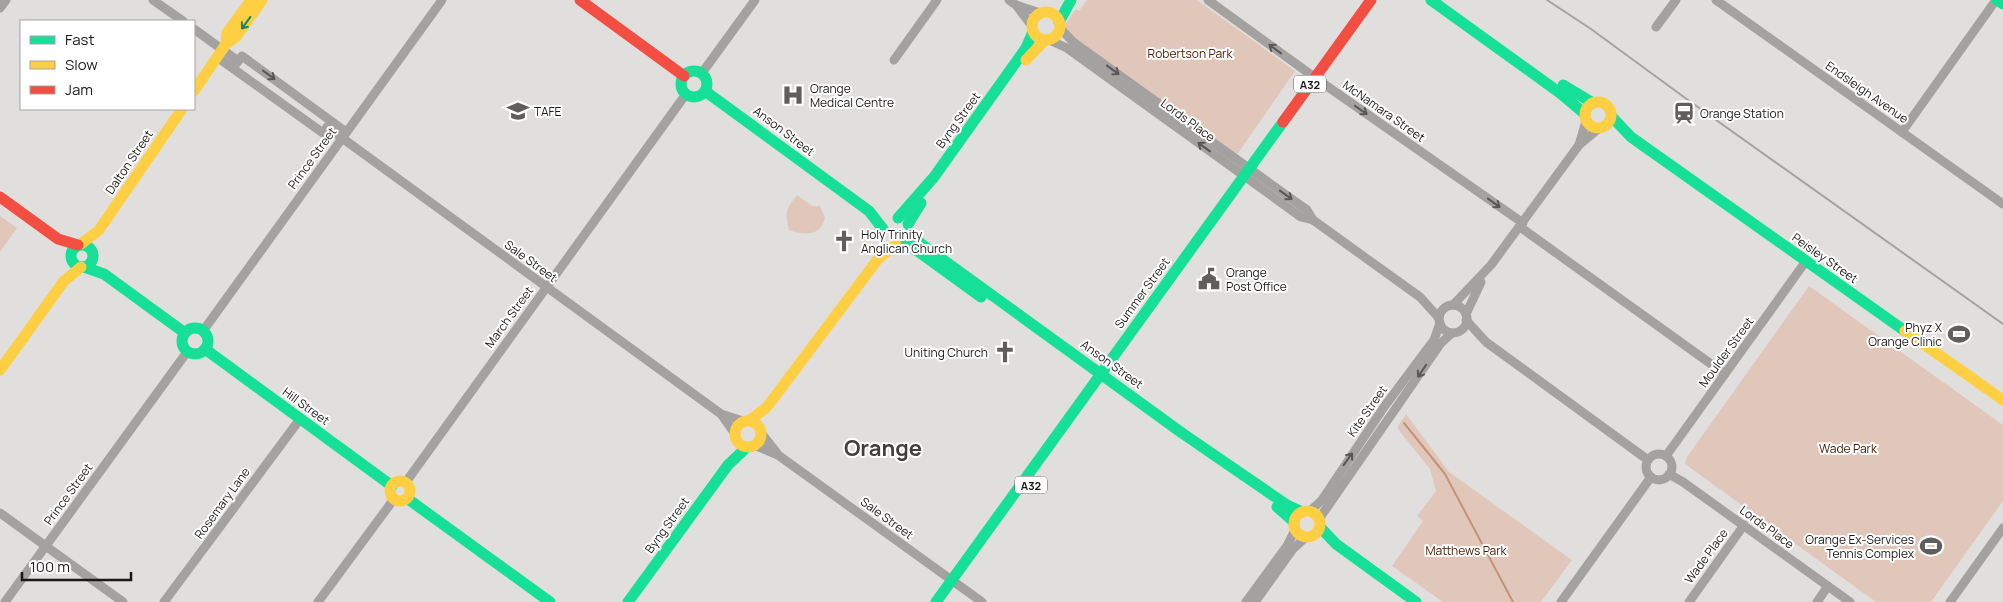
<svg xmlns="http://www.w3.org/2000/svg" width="2003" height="602" viewBox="0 0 2003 602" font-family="Manrope,sans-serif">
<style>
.green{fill:#e1c7ba}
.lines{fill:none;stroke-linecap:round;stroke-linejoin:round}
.stream{stroke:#c4937a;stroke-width:2}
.street{stroke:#a3a2a1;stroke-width:9}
.fast{stroke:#16e098;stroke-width:11}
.slow{stroke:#ffcf43;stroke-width:11}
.jam{stroke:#f24e42;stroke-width:11}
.rail{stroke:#a5a3a1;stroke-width:2}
.oneway{stroke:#18865e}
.oneway2{stroke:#585756}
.labels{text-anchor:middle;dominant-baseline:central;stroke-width:4;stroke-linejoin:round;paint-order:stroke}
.shield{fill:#fff;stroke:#5f5e5d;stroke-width:1}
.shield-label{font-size:11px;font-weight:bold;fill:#1b1918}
.park-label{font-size:12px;fill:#471a00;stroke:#fff}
.poi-label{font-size:12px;fill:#1b1918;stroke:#fff;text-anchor:start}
.street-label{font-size:12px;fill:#1b1918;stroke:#fff}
.town-label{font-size:22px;font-weight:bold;fill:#423e3c;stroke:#fff}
</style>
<rect width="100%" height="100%" fill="#e1dfdd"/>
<g class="green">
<path d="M 1087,0 L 1197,0 L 1295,71 L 1236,156 L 1066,32 L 1065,25 L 1076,9 L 1079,11 Z"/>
<path d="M 797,195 L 812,206 L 820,206 L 825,218 C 821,236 804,236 789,230 C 785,211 785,211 797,195 Z"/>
<path d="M 0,216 L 17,228 L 0,252 Z"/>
<path d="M 1809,286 L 2003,425 L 2003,501 L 1931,602 L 1876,602 L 1685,464 L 1687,457 Z"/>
<path d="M 1406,414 L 1449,472 L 1572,560 L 1541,602 L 1443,602 L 1392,566 L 1423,521 L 1417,516 L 1436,491 L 1430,469 L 1397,428 Z"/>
</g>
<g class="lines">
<path class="stream" d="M 1404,423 L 1445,474 L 1513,602"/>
<g class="street">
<path d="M 153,0 L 183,21"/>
<path d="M 1009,0 L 1016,5 L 1032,26"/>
<path d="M 1208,0 L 1321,82 L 1523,223"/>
<path d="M 1716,0 L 2003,204"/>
<path d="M 1016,5 L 1040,13"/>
<path d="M 0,8 L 6,0"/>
<path d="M 1656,27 L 1676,0"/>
<path d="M 1060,28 L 1073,42 L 1307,210 L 1313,220"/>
<path d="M 194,29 L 238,61"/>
<path d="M 1049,40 L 1067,48 L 1301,217 L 1313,220 L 1420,297 L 1439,318"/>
<path d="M 217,57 L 323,133 L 332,122"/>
<path d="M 894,60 L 937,0"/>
<path d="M 233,68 L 242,56 L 346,132"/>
<path d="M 702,73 L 755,0"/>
<path d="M 327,127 L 721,414 L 743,421"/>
<path d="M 1902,132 L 1996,0"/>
<path d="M 1579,145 L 1586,121"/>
<path d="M 1520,227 L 1725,374"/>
<path d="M 1453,305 L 1491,265 L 1579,145 L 1598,129"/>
<circle cx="1453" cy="319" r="14"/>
<path d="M 1466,314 L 1481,282"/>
<path d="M 1466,320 L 1486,342 L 1648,460"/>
<path d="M 203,331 L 442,0"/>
<path d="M 721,414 L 735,434"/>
<path d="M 762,434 L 777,453"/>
<path d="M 754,445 L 778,455 L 982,602"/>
<circle cx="1659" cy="467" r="13"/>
<path d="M 1666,456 L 1806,261"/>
<path d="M 1669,474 L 1683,482 L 1850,602"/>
<path d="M 406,482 L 686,94"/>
<path d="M 1310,511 L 1322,500 L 1384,407 L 1434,340 L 1440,323"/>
<path d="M 0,513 L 123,602"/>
<path d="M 1319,519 L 1441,343 L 1452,333"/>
<path d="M 5,602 L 187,352"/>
<path d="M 164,602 L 300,419"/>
<path d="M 318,602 L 394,499"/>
<path d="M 1246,602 L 1287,546 L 1295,530"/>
<path d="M 1255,602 L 1293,549 L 1305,538"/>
<path d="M 1561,602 L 1651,477"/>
<path d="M 1689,602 L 1744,525"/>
<path d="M 1817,602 L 1828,586"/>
<path d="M 1950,602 L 2003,528"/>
</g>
<g class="fast">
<path d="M 1431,0 L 1560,93 L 1585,114"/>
<path d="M 1997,0 L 2003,4"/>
<path d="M 1059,22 L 1071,0"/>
<circle cx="694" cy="84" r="13"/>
<path d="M 1563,85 L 1593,103"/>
<path d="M 705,91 L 869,211 L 883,229"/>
<path d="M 1612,117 L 1631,137 L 1905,331"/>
<path d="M 898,218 L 934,177 L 1026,48 L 1033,32"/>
<path d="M 908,224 L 921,203"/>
<path d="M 910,233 L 920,243 L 1182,433 L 1287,505 L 1302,512"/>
<path d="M 903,243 L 919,252 L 981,297"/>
<circle cx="82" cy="256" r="11"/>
<path d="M 84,267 L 104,274 L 185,333"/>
<circle cx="195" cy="341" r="13"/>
<path d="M 205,349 L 392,486"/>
<path d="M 408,499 L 550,602"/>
<path d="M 1277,507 L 1294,522"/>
<path d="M 1320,527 L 1336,544 L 1416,602"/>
<path d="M 628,602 L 728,465 L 747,447"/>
<path d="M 936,602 L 1283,122"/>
</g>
<g class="slow">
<circle cx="1046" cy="26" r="14"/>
<path d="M 226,44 L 227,33 L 251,0"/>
<path d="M 1026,60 L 1045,40"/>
<path d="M 194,91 L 226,44 L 236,37 L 262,0"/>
<circle cx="1598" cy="115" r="13"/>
<path d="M 81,244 L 99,230 L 182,109"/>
<path d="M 1905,331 L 2003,400"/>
<path d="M 0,370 L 64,281 L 81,267"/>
<path d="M 750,420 L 767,407 L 878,259 L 896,245"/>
<circle cx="748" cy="434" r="13"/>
<circle cx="400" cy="491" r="10"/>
<circle cx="1307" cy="524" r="13"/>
</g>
<g class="jam">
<path d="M 580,0 L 684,76"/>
<path d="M 1283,122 L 1371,0"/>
<path d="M 0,197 L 58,239 L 78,245"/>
</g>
<path class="rail" d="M 1547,0 L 1591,29 L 1688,100 L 2003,324"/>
</g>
<defs><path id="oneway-shaft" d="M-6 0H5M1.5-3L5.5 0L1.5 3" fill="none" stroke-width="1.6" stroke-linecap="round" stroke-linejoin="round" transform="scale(1.25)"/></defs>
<use class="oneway" href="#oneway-shaft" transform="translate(246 23) rotate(126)"/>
<g class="oneway2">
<use href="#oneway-shaft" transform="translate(1275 49) rotate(-144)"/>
<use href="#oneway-shaft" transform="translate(1113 70) rotate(36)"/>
<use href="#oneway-shaft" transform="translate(269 75) rotate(36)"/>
<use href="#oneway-shaft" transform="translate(1361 110) rotate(35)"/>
<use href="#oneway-shaft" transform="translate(1204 147) rotate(-144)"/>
<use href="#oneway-shaft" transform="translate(1286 195) rotate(36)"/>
<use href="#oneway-shaft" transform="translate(1494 203) rotate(36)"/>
<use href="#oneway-shaft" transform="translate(1422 371) rotate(124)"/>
<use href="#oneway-shaft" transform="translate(1348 459) rotate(-54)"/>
</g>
<defs>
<g id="hospital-bare" transform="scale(1.725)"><path d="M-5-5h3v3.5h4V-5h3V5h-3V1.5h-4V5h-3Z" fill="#605e5d" stroke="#fff" stroke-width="2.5" paint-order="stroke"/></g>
<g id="university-bare" transform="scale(1.725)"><path d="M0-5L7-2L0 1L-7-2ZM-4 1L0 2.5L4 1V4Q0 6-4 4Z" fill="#605e5d" stroke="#fff" stroke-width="2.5" paint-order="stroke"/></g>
<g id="station-bare" transform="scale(1.725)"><path d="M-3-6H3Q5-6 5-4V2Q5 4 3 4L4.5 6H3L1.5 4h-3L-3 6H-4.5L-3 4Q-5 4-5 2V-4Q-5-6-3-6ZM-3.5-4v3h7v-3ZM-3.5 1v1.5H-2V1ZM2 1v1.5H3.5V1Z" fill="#605e5d" stroke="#fff" stroke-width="2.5" paint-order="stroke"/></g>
<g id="church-bare" transform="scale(1.725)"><path d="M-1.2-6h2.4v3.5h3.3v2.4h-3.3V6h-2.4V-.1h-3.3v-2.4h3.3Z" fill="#605e5d" stroke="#fff" stroke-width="2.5" paint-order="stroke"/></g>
<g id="civic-bare" transform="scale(1.725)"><path d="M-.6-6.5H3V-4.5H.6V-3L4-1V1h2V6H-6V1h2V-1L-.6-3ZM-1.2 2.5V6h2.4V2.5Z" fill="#605e5d" stroke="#fff" stroke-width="2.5" paint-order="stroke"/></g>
<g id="stadium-bare" transform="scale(1.725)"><path d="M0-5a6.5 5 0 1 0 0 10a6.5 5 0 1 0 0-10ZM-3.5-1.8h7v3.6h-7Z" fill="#605e5d" stroke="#fff" stroke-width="2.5" paint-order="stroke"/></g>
</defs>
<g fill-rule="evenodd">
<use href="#hospital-bare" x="793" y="95"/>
<use href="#university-bare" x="518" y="111"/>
<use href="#station-bare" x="1684" y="113"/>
<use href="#church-bare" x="844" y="241"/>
<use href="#civic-bare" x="1209" y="279"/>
<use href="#stadium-bare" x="1959" y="334"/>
<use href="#church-bare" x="1005" y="352"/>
<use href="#stadium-bare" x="1931" y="546"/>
</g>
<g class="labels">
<g class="shield">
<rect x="1294" y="75.5" width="32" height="17" rx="4"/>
<rect x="1015" y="476.5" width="32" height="17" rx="4"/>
</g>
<g class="shield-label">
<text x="1310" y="84">A32</text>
<text x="1031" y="485">A32</text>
</g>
<g class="park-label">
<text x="1190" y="53">Robertson Park</text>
<text x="1848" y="448">Wade Park</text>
<text x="1466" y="550">Matthews Park</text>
</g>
<g class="poi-label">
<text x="810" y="88">Orange<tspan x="810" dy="14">Medical Centre</tspan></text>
<text x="534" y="111">TAFE</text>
<text x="1700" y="113">Orange Station</text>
<text x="861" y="234">Holy Trinity<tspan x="861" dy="14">Anglican Church</tspan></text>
<text x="1226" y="272">Orange<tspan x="1226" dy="14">Post Office</tspan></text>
<text x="1942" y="327" text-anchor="end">Phyz X<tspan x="1942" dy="14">Orange Clinic</tspan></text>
<text x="988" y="352" text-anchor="end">Uniting Church</text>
<text x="1914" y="539" text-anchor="end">Orange Ex-Services<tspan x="1914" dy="14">Tennis Complex</tspan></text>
</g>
<g class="street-label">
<text transform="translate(1867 92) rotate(35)">Endsleigh Avenue</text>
<text transform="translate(1384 111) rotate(35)">McNamara Street</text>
<text transform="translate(958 120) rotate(-54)">Byng Street</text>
<text transform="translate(1188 120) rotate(36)">Lords Place</text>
<text transform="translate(784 131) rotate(37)">Anson Street</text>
<text transform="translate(312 158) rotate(-54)">Prince Street</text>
<text transform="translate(129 162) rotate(-56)">Dalton Street</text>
<text transform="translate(1825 258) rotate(35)">Peisley Street</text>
<text transform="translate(531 261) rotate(36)">Sale Street</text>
<text transform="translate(1142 293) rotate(-54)">Summer Street</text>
<text transform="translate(509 317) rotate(-54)">March Street</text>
<text transform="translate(1726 352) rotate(-54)">Moulder Street</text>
<text transform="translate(1112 364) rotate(36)">Anson Street</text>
<text transform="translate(306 406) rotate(36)">Hill Street</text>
<text transform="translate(1367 411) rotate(-55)">Kite Street</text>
<text transform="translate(68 494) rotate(-54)">Prince Street</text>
<text transform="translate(222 503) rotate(-54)">Rosemary Lane</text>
<text transform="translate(887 518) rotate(36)">Sale Street</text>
<text transform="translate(667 525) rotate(-54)">Byng Street</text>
<text transform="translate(1767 527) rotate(36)">Lords Place</text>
<text transform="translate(1706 556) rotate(-54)">Wade Place</text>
</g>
<g class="town-label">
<text x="883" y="448">Orange</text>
</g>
</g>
<rect x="20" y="20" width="175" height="90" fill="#ffffff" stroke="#a4a3a3"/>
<rect x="30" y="36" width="25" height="8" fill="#16e098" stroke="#a4a3a3"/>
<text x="65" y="45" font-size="15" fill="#1b1918">Fast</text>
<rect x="30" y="61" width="25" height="8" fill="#ffcf43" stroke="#a4a3a3"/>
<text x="65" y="70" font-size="15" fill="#1b1918">Slow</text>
<rect x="30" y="86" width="25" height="8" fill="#f24e42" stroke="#a4a3a3"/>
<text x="65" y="95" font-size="15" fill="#1b1918">Jam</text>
<path d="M22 572v8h109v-8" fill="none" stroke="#1b1918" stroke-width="2.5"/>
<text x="30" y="572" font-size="15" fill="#1b1918" stroke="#ffffff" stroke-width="4" paint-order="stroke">100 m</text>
</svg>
